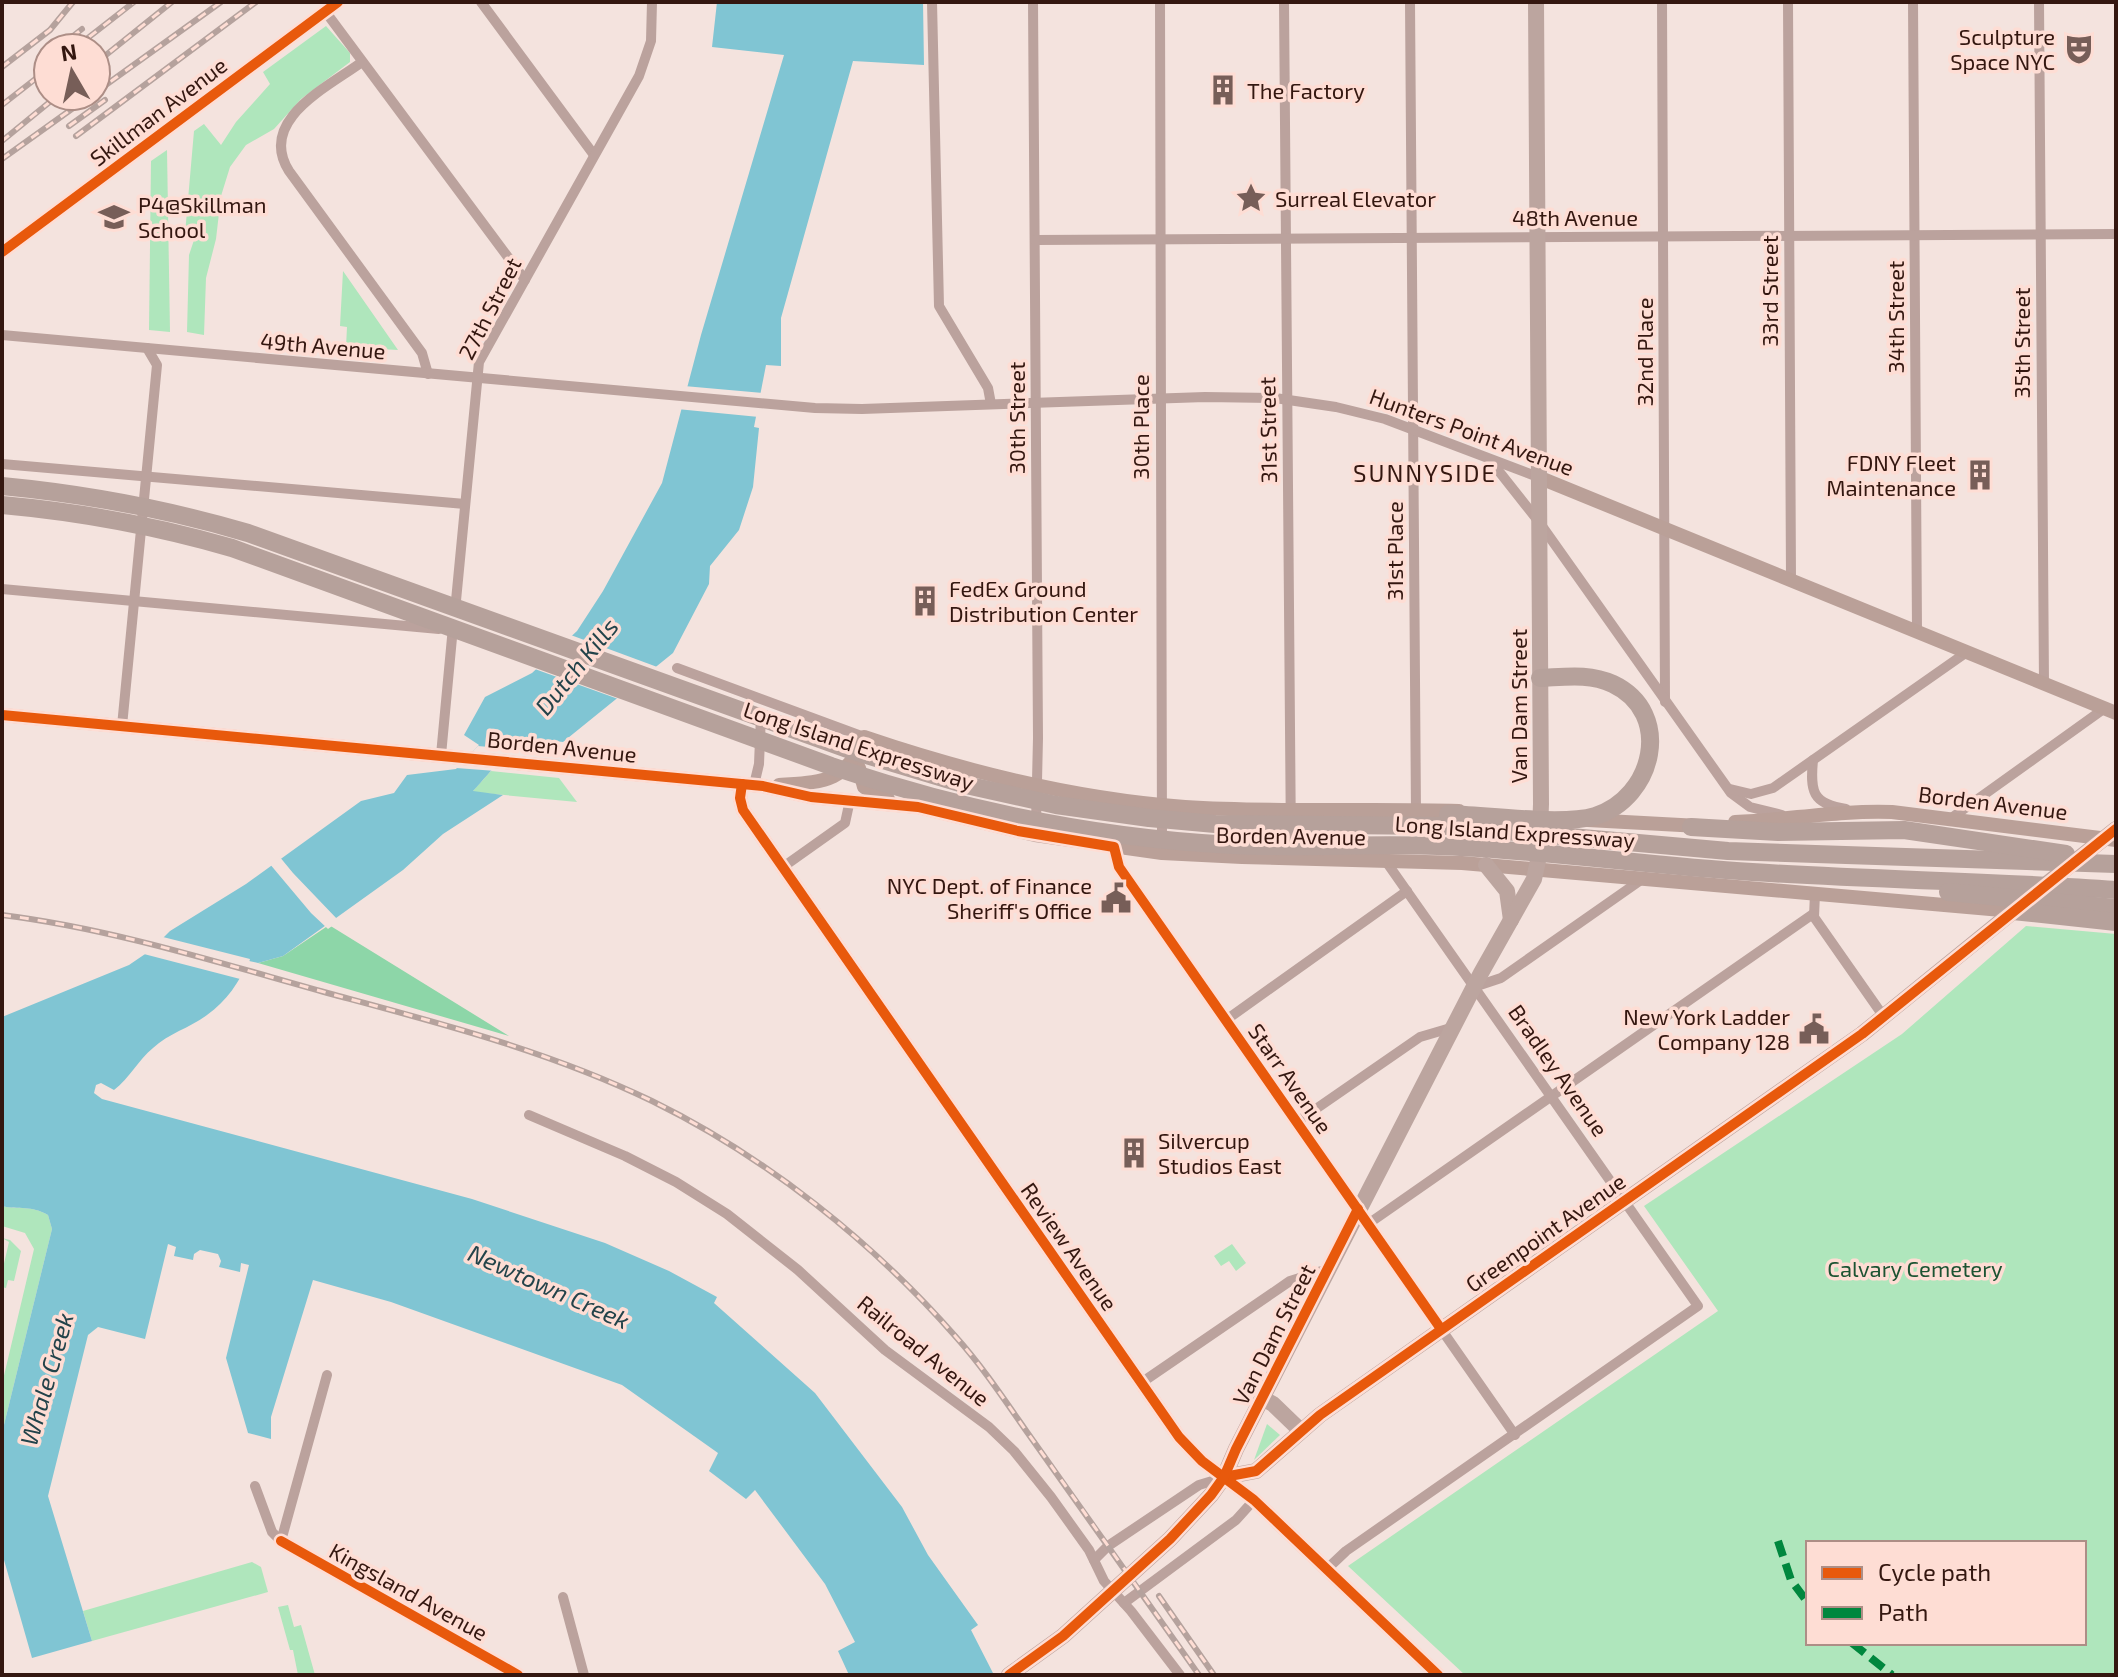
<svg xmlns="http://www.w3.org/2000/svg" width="2118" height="1677" viewBox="0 0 2118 1677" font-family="'Exo 2',sans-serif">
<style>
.green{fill:#afe6bc;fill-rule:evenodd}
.forest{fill:#8dd6a8}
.water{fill:#80c5d3}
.pier{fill:#f4e3de}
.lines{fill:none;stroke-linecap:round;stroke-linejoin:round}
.street{stroke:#bba29d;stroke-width:10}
.secondary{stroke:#baa098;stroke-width:14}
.primary{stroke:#bca59f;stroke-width:16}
.highway{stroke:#b6a19b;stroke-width:18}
.rail-casing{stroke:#b5a29d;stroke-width:6}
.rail{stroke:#feddd4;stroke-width:3;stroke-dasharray:9;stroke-linecap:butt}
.quiet{stroke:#00873e;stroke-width:8;stroke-dasharray:16 8;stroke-linecap:butt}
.cycleway-casing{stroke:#feddd4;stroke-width:15}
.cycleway{stroke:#e8590c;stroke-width:10}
.labels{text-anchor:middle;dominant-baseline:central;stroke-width:7;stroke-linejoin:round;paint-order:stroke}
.poi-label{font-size:22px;fill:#341710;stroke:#feddd4;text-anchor:start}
.street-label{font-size:22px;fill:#341710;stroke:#feddd4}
.park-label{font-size:22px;fill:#1c5332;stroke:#feddd4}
.neighbourhood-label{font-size:24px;letter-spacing:2px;fill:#341710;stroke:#feddd4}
.water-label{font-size:24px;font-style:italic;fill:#23434a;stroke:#feddd4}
</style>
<rect width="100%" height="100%" fill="#f4e3de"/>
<g class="green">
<path d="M 326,26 L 350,53 L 350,62 L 301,99 L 274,129 L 246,145 L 230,167 L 221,196 L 216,239 L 206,278 L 204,335 L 187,332 L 189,255 L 195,237 L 185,234 L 194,131 L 204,124 L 221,145 L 236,122 L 270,84 L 263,72 Z"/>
<path d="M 167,150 L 170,332 L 149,330 L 151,161 Z"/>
<path d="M 343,271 L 398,350 L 346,347 L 347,327 L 340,326 Z"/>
<path d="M 491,771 L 559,778 L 577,802 L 472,792 Z"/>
<path d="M 2026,926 L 2116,934 L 2116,1675 L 1465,1675 L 1348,1566 L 1718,1311 L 1644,1206 L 1902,1034 ZM 1808,1543 L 2084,1543 L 2084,1643 L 1808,1643 Z"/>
<path d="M 2,1206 C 19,1210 31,1205 48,1215 L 52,1229 L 2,1433 L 2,1384 L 34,1249 L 25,1233 L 2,1226 Z"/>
<path d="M 2,1238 L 10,1240 L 21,1251 L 14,1281 L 8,1280 L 6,1288 L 2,1287 L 2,1272 L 9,1242 Z"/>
<path d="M 1232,1244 L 1246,1263 L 1236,1271 L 1229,1261 L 1221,1266 L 1214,1256 Z"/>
<path d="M 1267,1424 L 1280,1435 L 1254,1460 Z"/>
<path d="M 252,1562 L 261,1567 L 268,1592 L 92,1641 L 83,1611 Z"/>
<path d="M 288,1605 L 294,1627 L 301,1625 L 315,1675 L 298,1675 L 293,1650 L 290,1650 L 278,1607 Z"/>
</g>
<path class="forest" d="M 329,925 L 509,1036 L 258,963 L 283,956 Z"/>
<path class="water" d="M 717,2 L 923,2 L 924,65 L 853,61 L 781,318 L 781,366 L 766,365 L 754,427 L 759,428 L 753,487 L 739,530 L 710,566 L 709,584 L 673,653 L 563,742 C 513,736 503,759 473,791 L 503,795 L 443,834 L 403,870 L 283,956 L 258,963 L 249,961 C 239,982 227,1001 207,1015 C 190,1028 169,1033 153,1048 C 138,1060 130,1078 114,1090 L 101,1083 L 96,1085 L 94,1093 L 102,1099 L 472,1199 L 605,1243 L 669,1271 L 717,1297 L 714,1303 L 815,1393 L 902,1507 L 928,1555 L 978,1625 L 971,1630 L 994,1675 L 849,1675 L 838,1651 L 855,1642 L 825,1584 L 755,1490 L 746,1499 L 709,1471 L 718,1453 L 622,1385 L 391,1302 L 313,1280 L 271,1417 L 271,1439 L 248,1433 L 226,1358 L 249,1265 L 241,1263 L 240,1272 L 219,1267 L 221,1261 L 218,1254 L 200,1250 L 194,1254 L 193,1260 L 174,1256 L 176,1247 L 168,1244 L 145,1339 L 98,1327 L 88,1335 L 48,1496 L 92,1641 L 32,1658 L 2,1553 L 2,1433 L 52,1229 L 48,1215 C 31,1205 19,1210 2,1206 L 2,1017 L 129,965 L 151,950 L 170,931 L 246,884 L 361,801 L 394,793 L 407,775 L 456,769 L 479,745 L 464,735 L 485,697 L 532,673 L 577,631 L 603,591 L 662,483 L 701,335 L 784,55 L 712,47 Z"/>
<g class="pier">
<path d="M 684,386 L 763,393 L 759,417 L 677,409 Z"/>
<path d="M 568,634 L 660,668 L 621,700 L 532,668 Z"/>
<path d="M 478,746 L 521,750 L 516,751 L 496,771 L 456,768 Z"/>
<path d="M 279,856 L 293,873 L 339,921 L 328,929 L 311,913 L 269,863 Z"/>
<path d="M 159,936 L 250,959 L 244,980 L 140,953 L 151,949 Z"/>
</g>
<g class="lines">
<g class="street">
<path d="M 481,2 L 594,155"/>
<path d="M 932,2 L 939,306 L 988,388 L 991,404"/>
<path d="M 1033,2 L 1038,738 L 1036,824"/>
<path d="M 1160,2 L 1162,844"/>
<path d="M 1284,2 L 1291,848"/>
<path d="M 1410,2 L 1416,815"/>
<path d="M 1662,2 L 1665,702"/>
<path d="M 1788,2 L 1791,580"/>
<path d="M 1913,2 L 1917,631"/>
<path d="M 2039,2 L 2044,684"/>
<path d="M 325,11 L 525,280"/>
<path d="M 362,62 C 328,87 257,120 289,171 L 422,353 L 428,374"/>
<path d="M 1035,240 L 2116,234"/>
<path d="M 2,252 L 338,2"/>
<path d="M 2,335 L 815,408 L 862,409 L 1205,397 L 1275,398 L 1336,407 L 1385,419 L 1538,477"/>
<path d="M 1490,460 L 1539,522 L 1731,793 L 1750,807 L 1782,815"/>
<path d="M 2,464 L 465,504"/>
<path d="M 2,589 L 439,629"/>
<path d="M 455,611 L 479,362 L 639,76 L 651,41 L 652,2"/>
<path d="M 677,668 L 864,737"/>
<path d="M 122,726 L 157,365 L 147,348"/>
<path d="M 441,755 L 453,627"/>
<path d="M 1813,760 C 1810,791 1812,804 1846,809"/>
<path d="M 754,785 L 759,764 L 761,715"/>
<path d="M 1730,789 L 1751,794 L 1773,788 L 1967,652"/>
<path d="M 1950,819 L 2105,708"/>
<path d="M 1114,847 L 1119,867 L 1515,1435"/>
<path d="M 783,867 L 845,823 L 850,800"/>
<path d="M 1815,893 L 1814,917 L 1884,1017"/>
<path d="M 1474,987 L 1501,978 L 1641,880"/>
<path d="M 1226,1020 L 1407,891"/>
<path d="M 529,1115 L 625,1156 L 676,1182 L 727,1214 L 798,1270 L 885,1350 L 989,1427 L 1014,1451 L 1051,1497 L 1089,1550 L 1104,1581 L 1131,1611 L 1180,1675"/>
<path d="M 1297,1122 L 1420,1037 L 1454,1027"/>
<path d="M 1368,1224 L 1813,914"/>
<path d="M 1141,1383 L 1290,1281 L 1328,1269"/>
<path d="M 255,1486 L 272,1532 L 281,1541 L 518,1675"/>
<path d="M 281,1541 L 327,1375"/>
<path d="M 1094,1560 L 1108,1546 L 1199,1485 L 1222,1478"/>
<path d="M 1327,1569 L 1346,1551 L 1698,1306 L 1385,860"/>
<path d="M 563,1597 L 584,1675"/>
<path d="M 1124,1603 L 1236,1520 L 1254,1500"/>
</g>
<g class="secondary">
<path d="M 1538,477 L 2116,713"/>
<path d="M 2,715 L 763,786 L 811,797 L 918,807 L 1035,835 L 1162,853 L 1242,857 L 1462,863 L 2013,911"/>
<path d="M 859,768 L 864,787 L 888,799"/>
<path d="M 742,784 L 740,798 L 743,810 L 1179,1437 L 1202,1461 L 1254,1500 L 1438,1675"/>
<path d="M 779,785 C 822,782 847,783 864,737 C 967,772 1076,799 1185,807 C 1276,813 1368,808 1459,811"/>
<path d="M 1588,820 L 1699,826"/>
<path d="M 1735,822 C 1787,820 1840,810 1892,812 L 2116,840"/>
</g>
<g class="primary">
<path d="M 1486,865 L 1507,891 L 1511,920"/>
<path d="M 2039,890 L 2116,829"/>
<path d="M 1262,1398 L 1273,1404 L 1301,1431"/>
<path d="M 1224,1477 L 1256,1471 L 1320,1415 L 1862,1034 L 2021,905"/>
<path d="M 1009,1675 L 1063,1636 L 1170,1539 L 1211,1495 L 1224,1477 L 1236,1449 L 1481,973 L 1534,879 L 1539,856 L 1541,804 L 1536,2"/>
</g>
<g class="highway">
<path d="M 2,486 C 86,494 167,509 248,533 L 853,751 L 966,785 L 1056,805 L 1149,818 L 1215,824 L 1448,826 L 1728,851 L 2116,864"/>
<path d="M 2,505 C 80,512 156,526 232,548 L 831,766 C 961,810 1094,838 1232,845 C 1308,849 1384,842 1460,847 C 1557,852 1654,866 1752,872 C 1873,880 1995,881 2116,890"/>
<path d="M 1448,814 C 1485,815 1562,826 1595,816 C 1654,798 1674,713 1613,684 C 1589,673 1565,677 1540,678"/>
<path d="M 1691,827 L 1778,832 L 1904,830 L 2066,854"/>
<path d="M 1948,892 L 2116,908"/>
<path d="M 2013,911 L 2116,922"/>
</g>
<g class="rail-casing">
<g id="rail">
<path d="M 58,48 L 82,29"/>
<path d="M 75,48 L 134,2"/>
<path d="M 96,63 L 172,2"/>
<path d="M 2,67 L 50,30 L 73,2"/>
<path d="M 96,92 L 221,2"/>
<path d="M 2,105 L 48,69"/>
<path d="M 69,126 L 105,100"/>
<path d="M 76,136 L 256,2"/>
<path d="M 2,141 L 57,96"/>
<path d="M 2,159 L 90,96"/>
<path d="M 2,915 C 115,929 226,965 335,995 C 443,1024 551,1052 652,1101 C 766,1157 872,1241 956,1337 C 982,1366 1004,1399 1027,1432 C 1085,1513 1142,1594 1199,1675"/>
<path d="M 1159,1596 L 1214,1675"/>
</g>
</g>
<use href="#rail" class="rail"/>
<g class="quiet">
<path d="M 1778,1541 L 1791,1580 L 1808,1603"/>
<path d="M 1852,1643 L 1892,1675"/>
</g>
<g class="cycleway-casing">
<g id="cycleway">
<path d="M 2,252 L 338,2"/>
<path d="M 2,715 L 763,786 L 811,797 L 918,807 L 1018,831 L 1114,847 L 1119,867 L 1441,1329"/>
<path d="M 742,784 L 740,798 L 743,810 L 1179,1437 L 1202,1461 L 1254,1500 L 1438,1675"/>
<path d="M 1224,1477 L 1256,1471 L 1320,1415 L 1862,1034 L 2116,829"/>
<path d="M 281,1541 L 518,1675"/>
<path d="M 1009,1675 L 1063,1636 L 1170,1539 L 1211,1495 L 1224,1477 L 1236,1449 L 1358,1209"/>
</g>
</g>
<use href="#cycleway" class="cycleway"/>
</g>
<defs>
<g id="theatre-bare" transform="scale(2.4)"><path d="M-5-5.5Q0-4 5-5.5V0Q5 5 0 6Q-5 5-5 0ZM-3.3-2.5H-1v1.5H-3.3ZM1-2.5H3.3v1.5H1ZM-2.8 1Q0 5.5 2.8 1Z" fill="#775e58" stroke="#feddd4" stroke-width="2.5" paint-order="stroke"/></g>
<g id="building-bare" transform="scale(2.4)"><path d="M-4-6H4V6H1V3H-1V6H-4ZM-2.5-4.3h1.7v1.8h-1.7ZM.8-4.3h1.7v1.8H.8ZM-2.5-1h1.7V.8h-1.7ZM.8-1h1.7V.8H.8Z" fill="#775e58" stroke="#feddd4" stroke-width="2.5" paint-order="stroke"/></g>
<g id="sight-bare" transform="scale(2.4)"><path d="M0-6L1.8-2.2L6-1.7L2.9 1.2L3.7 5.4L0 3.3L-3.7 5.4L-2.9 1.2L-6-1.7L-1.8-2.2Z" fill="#775e58" stroke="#feddd4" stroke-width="2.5" paint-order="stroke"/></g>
<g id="school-bare" transform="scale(2.4)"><path d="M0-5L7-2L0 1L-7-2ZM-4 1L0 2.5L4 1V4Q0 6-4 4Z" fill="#775e58" stroke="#feddd4" stroke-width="2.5" paint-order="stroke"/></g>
<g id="civic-bare" transform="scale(2.4)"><path d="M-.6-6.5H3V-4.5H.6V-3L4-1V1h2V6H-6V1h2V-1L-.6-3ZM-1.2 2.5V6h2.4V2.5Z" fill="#775e58" stroke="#feddd4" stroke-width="2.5" paint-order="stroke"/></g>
</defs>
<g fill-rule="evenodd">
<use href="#theatre-bare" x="2079" y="49"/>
<use href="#building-bare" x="1223" y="90"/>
<use href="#sight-bare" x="1251" y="198"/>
<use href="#school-bare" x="114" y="217"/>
<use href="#building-bare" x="1980" y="475"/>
<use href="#building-bare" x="925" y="601"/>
<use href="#civic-bare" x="1116" y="898"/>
<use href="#civic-bare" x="1814" y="1029"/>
<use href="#building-bare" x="1134" y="1153"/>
</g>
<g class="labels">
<g class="poi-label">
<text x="2055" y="36" text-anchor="end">Sculpture<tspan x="2055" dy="25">Space NYC</tspan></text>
<text x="1247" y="90">The Factory</text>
<text x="1275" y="198">Surreal Elevator</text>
<text x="138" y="204">P4@Skillman<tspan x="138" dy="25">School</tspan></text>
<text x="1956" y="462" text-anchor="end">FDNY Fleet<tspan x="1956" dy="25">Maintenance</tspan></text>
<text x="949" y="588">FedEx Ground<tspan x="949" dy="25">Distribution Center</tspan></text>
<text x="1092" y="885" text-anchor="end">NYC Dept. of Finance<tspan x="1092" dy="25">Sheriff's Office</tspan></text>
<text x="1790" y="1016" text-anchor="end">New York Ladder<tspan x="1790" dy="25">Company 128</tspan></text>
<text x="1158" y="1140">Silvercup<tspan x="1158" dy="25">Studios East</tspan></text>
</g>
<g class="street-label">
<text transform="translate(158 111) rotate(-37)">Skillman Avenue</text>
<text x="1575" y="217">48th Avenue</text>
<text transform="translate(1769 291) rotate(-90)">33rd Street</text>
<text transform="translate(489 308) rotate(-63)">27th Street</text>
<text transform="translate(1895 317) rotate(-90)">34th Street</text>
<text transform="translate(2021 343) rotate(-90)">35th Street</text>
<text transform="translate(323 345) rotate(5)">49th Avenue</text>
<text transform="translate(1644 352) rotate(-90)">32nd Place</text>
<text transform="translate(1016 418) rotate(-90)">30th Street</text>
<text transform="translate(1140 427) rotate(-90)">30th Place</text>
<text transform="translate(1267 430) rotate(-91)">31st Street</text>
<text transform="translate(1472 431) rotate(20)">Hunters Point Avenue</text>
<text transform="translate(1394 551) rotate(-90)">31st Place</text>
<text transform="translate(1518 706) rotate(-90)">Van Dam Street</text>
<text transform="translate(859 745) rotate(18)">Long Island Expressway</text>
<text transform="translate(562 746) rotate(6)">Borden Avenue</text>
<text transform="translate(1993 802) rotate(7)">Borden Avenue</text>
<text transform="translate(1515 831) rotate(4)">Long Island Expressway</text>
<text transform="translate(1291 835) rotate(1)">Borden Avenue</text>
<text transform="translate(1559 1070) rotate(55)">Bradley Avenue</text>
<text transform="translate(1291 1078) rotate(55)">Starr Avenue</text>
<text transform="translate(1545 1232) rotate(-35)">Greenpoint Avenue</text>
<text transform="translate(1070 1246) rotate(55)">Review Avenue</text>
<text transform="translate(1273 1334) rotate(-63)">Van Dam Street</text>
<text transform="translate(924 1350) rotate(39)">Railroad Avenue</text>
<text transform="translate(409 1591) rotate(29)">Kingsland Avenue</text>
</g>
<g class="park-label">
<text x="1915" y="1268">Calvary Cemetery</text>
</g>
<g class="neighbourhood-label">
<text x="1425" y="472">SUNNYSIDE</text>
</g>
<g class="water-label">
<text transform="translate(576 666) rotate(-51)">Dutch Kills</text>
<text transform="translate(549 1286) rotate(24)">Newtown Creek</text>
<text transform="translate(46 1379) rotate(-74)">Whale Creek</text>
</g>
</g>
<rect width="2118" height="1677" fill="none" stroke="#341710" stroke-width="8"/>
<rect x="1806" y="1541" width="280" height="104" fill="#feddd4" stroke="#ad8e86" stroke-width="2"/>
<rect x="1822" y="1567" width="40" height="12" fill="#e8590c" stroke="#ad8e86" stroke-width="2"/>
<text x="1878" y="1581" font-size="24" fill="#341710">Cycle path</text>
<rect x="1822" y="1607" width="40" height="12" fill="#00873e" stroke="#ad8e86" stroke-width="2"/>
<text x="1878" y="1621" font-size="24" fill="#341710">Path</text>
<g transform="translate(72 72) rotate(351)"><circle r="38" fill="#feddd4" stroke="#ad8e86" stroke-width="2"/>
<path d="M0-6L14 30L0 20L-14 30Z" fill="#775e58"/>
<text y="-12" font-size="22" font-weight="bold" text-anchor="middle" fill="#341710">N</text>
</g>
</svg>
